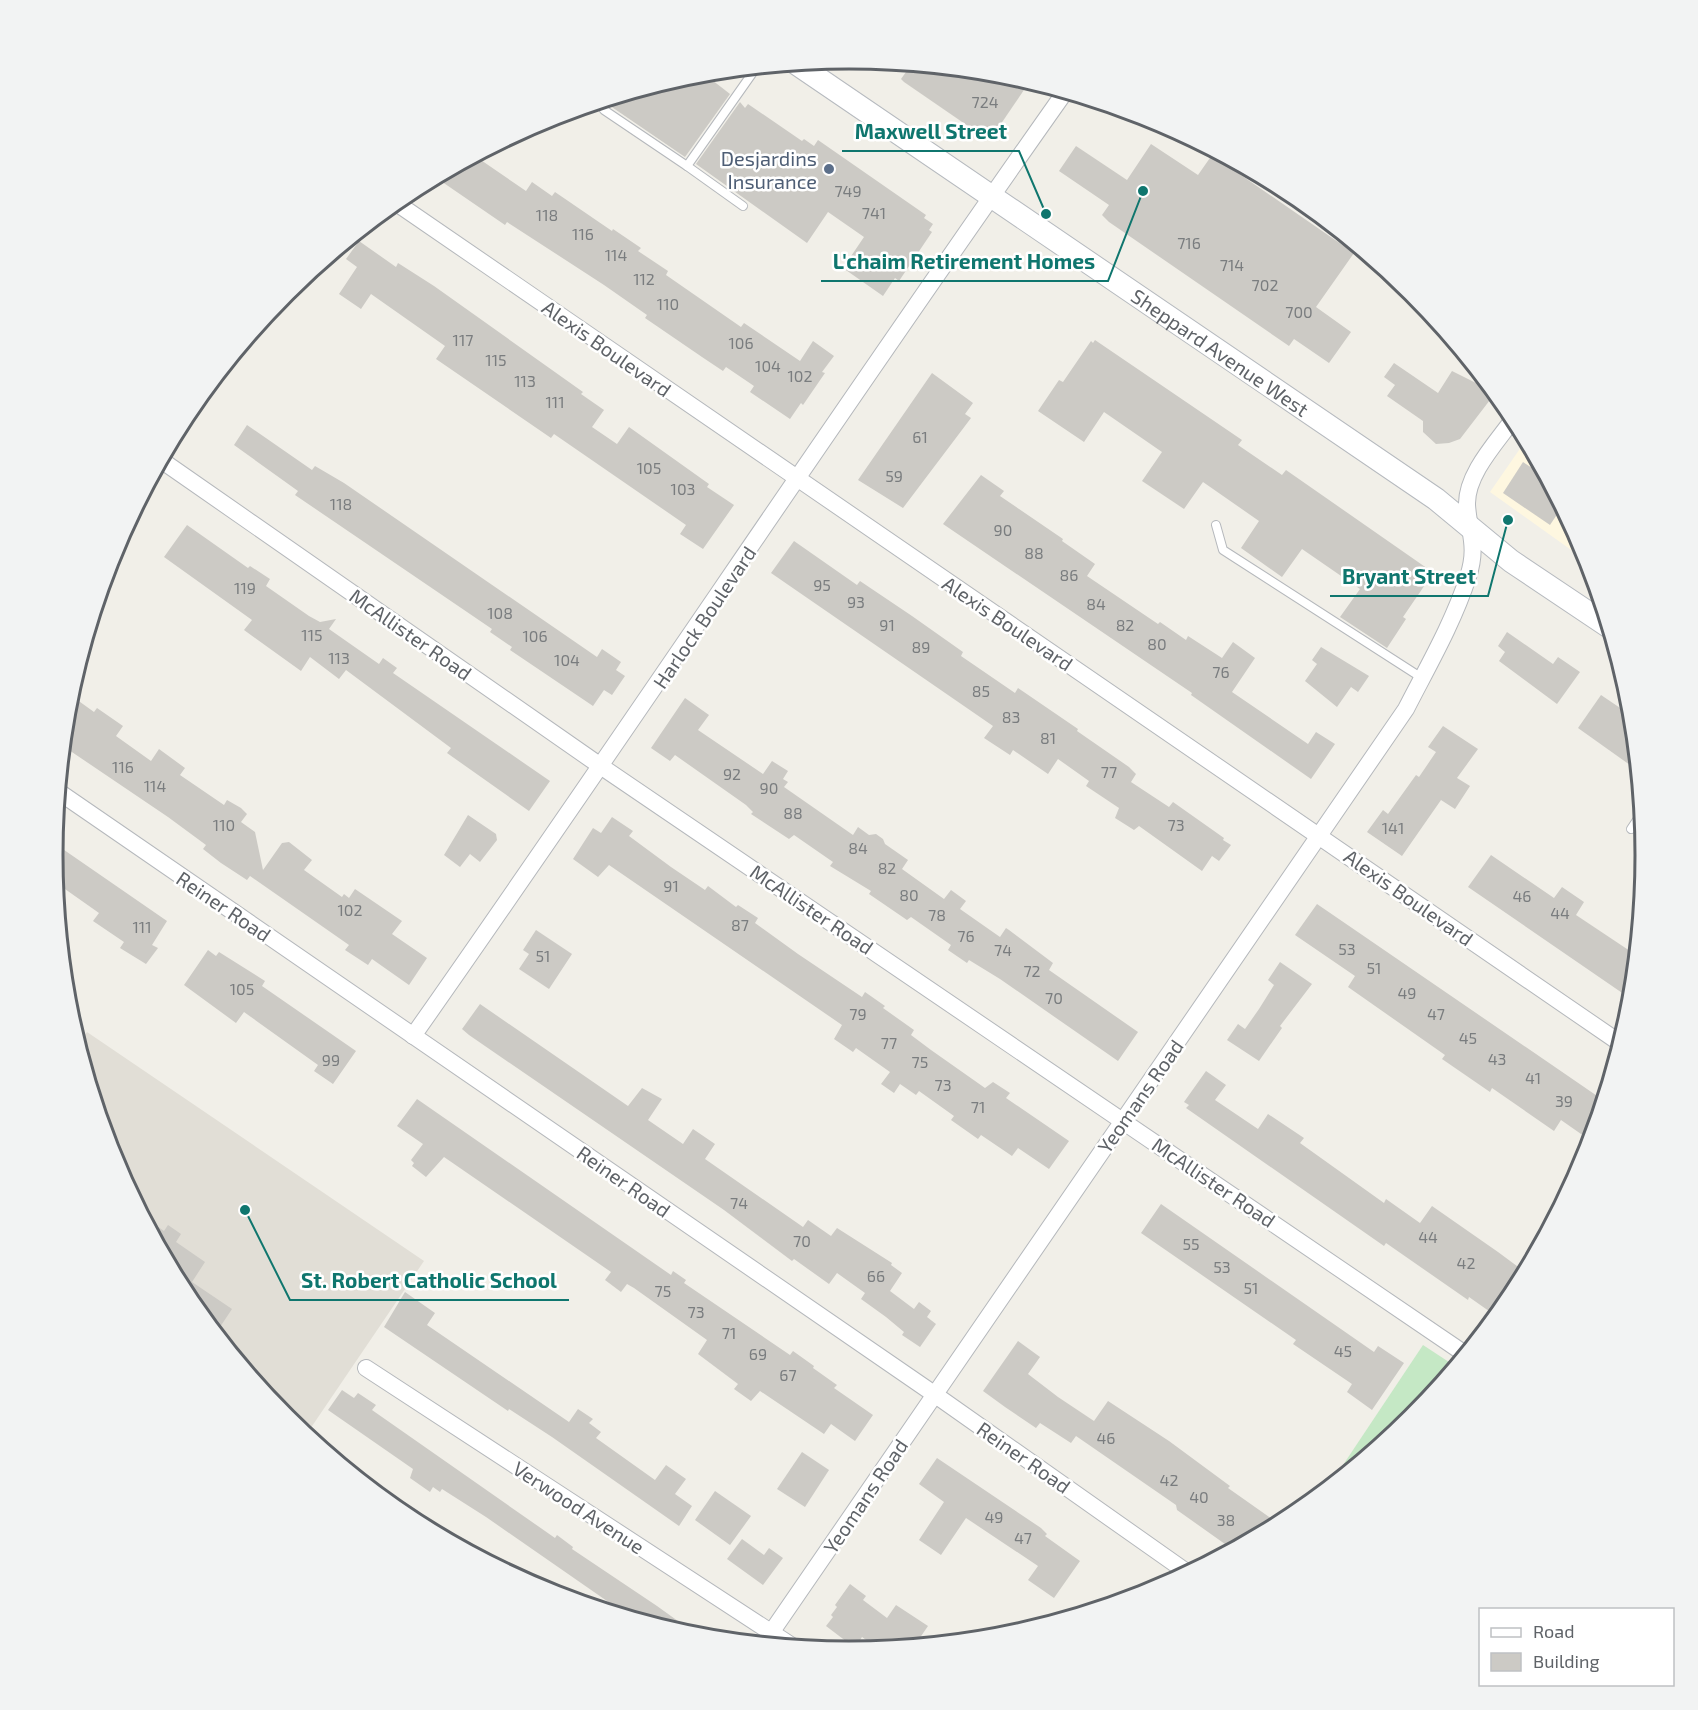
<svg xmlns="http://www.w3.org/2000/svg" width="1698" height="1710" viewBox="0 0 1698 1710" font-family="'Exo 2',sans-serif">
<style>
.commercial{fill:#fef7e0}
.education{fill:#e1ded6}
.green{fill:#c5e8c5}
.building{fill:#cccac5}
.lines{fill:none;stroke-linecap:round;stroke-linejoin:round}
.service-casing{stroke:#b5b8bc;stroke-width:10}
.minor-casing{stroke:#b5b8bc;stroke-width:18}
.secondary-casing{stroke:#b6babf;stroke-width:24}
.service{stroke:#fff;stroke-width:8}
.minor{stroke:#fff;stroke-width:16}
.secondary{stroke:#fff;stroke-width:22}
.service-dot{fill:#5c6f8a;stroke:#fff;stroke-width:2}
.labels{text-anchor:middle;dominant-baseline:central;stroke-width:5;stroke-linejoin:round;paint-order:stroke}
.number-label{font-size:16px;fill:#7a7d7f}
.service-label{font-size:20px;fill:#4e5e75;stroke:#fff;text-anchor:end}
.street-label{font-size:20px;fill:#5f6368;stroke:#fff}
.rim{fill:none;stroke:#5f6368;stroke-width:3}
.leader{fill:none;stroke:#0f766e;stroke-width:2}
.callout-dot{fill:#0f766e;stroke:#fff;stroke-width:2}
.callout-label{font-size:21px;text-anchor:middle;font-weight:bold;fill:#0f766e;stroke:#fff;stroke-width:5;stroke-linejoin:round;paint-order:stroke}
</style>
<rect width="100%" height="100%" fill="#f1efe8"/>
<path class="commercial" d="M 1526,440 L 1585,551 L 1588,562 L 1490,492 Z"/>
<path class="education" d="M 87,1032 L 424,1261 L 306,1435 L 286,1418 L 187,1297 L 113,1159 L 78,1045 Z"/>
<path class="green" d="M 1423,1345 L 1455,1366 L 1412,1418 L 1344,1474 L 1339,1471 Z"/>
<g class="building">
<path d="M 911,65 L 1005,74 L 1028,84 L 992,137 L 984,137 L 904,82 L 901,79 Z"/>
<path d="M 703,73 L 730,94 L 685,157 L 603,101 Z"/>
<path d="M 740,102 L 745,108 L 748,104 L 802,141 L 804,139 L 814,146 L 818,140 L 926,215 L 924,218 L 933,224 L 929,230 L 932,232 L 899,281 L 895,278 L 883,296 L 843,268 L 864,237 L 828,212 L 807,243 L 696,164 Z"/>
<path d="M 1151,144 L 1198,175 L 1212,155 L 1354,253 L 1316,307 L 1351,332 L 1329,363 L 1294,339 L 1289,346 L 1109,222 L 1102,215 L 1109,205 L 1059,171 L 1076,146 L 1127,180 Z"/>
<path d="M 475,156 L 526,191 L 532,182 L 552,196 L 555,192 L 612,231 L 613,229 L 641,248 L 638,251 L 668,271 L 666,275 L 741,327 L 744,323 L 800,361 L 813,341 L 834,356 L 822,372 L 825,373 L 803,405 L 801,403 L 790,419 L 750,392 L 754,386 L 726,367 L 723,371 L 702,357 L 645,318 L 647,315 L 604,285 L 507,222 L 505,225 L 435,177 Z"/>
<path d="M 359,241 L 396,267 L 398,263 L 434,286 L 583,392 L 581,394 L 604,410 L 592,427 L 617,444 L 629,427 L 709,484 L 707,487 L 734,505 L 703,549 L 680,534 L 686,525 L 554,434 L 551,438 L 436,359 L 445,346 L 371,294 L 361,309 L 339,294 L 357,267 L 346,259 Z"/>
<path d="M 1095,340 L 1242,440 L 1238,445 L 1282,475 L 1286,470 L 1431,571 L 1429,575 L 1431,576 L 1403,617 L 1406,619 L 1387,648 L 1340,617 L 1360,589 L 1302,549 L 1282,577 L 1241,548 L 1259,521 L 1203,482 L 1184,509 L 1142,481 L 1162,452 L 1104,412 L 1084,442 L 1038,411 L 1059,380 L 1063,382 L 1091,341 L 1093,343 Z"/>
<path d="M 1394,363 L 1438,393 L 1452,371 L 1480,385 L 1493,396 L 1460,439 L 1449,443 L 1436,444 L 1423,432 L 1423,421 L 1387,396 L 1395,385 L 1384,377 Z"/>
<path d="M 932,373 L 973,403 L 965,414 L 971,418 L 903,508 L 858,480 Z"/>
<path d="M 247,425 L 312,470 L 315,466 L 344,483 L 597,657 L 602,649 L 621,662 L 616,670 L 625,676 L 612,695 L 604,690 L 593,706 L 510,650 L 512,647 L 490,632 L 492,629 L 295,495 L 298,491 L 234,445 Z"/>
<path d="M 1523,462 L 1546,477 L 1562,507 L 1550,525 L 1503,493 Z"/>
<path d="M 981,475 L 1004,491 L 1000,496 L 1063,539 L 1062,541 L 1095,564 L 1087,576 L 1158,624 L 1160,622 L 1186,640 L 1188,636 L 1222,658 L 1233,642 L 1255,658 L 1232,692 L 1308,744 L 1316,732 L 1335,744 L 1311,779 L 1191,695 L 1192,693 L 943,524 Z"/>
<path d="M 187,525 L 248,568 L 250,566 L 270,579 L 266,586 L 309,616 L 320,622 L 336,619 L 329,629 L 379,664 L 383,658 L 397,668 L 393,673 L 550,781 L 529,811 L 447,753 L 451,748 L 346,670 L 339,679 L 310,657 L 301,671 L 244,630 L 252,620 L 164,557 Z"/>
<path d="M 794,541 L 857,585 L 860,581 L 912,616 L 963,652 L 961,656 L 1015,693 L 1018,688 L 1078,729 L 1077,731 L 1129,767 L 1136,774 L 1131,782 L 1169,807 L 1173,802 L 1224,838 L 1223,840 L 1231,845 L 1219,861 L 1212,856 L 1202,871 L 1139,826 L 1134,830 L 1115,818 L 1119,808 L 1086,786 L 1089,781 L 1058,759 L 1048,774 L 1013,750 L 1010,755 L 984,738 L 993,726 L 771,573 Z"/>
<path d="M 1507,632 L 1553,664 L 1558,657 L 1580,672 L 1557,704 L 1499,661 L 1505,652 L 1498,646 Z"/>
<path d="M 1321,647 L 1369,676 L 1358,692 L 1351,687 L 1337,707 L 1305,681 L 1317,664 L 1312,660 Z"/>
<path d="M 69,694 L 94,712 L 97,708 L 123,726 L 116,736 L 151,761 L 159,749 L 185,768 L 180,775 L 224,805 L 227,800 L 241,808 L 247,814 L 241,822 L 255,832 L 263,870 L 282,843 L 289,842 L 312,860 L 304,870 L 342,897 L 344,894 L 349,898 L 355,889 L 402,921 L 392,934 L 427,958 L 409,985 L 372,959 L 368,965 L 345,950 L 349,945 L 250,876 L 247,880 L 221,863 L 203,849 L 206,845 L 168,817 L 63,746 Z"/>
<path d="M 1601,695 L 1632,716 L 1637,770 L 1578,728 Z"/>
<path d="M 685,698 L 709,715 L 698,730 L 763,774 L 772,761 L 788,771 L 783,779 L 788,782 L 784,787 L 853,835 L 858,827 L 869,835 L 876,834 L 883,839 L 885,844 L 908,860 L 902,869 L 944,899 L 951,890 L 966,901 L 960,909 L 1000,937 L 1006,928 L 1009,930 L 1053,963 L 1049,970 L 1138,1032 L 1118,1061 L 1000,979 L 969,960 L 967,963 L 948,950 L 951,945 L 911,917 L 907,920 L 869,894 L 871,891 L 830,866 L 833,862 L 794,835 L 789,839 L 751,814 L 753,812 L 746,805 L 675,755 L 670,761 L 651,748 Z"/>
<path d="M 1443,726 L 1478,749 L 1457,778 L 1470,786 L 1455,809 L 1441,800 L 1402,856 L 1367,832 L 1383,810 L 1388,814 L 1416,775 L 1419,777 L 1436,752 L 1428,747 Z"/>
<path d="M 468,815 L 496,834 L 497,840 L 480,862 L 470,854 L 460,867 L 444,855 Z"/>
<path d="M 612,817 L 633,831 L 629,836 L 671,867 L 705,890 L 708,886 L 736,907 L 738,905 L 758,918 L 755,923 L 798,954 L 862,997 L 865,992 L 885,1006 L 883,1008 L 914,1030 L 911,1035 L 931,1050 L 985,1088 L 993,1082 L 1010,1093 L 1006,1098 L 1069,1141 L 1049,1169 L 1018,1148 L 1012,1156 L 981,1135 L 978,1139 L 951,1120 L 954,1116 L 919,1091 L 916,1095 L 900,1084 L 894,1093 L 881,1084 L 890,1072 L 856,1048 L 853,1052 L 834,1039 L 842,1025 L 609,865 L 598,877 L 573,859 L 593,828 L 601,833 Z"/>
<path d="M 54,843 L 167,921 L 152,945 L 158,948 L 146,964 L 120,948 L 124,942 L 93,921 L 99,913 L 55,882 Z"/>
<path d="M 1491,855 L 1554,898 L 1562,887 L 1584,902 L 1576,915 L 1636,955 L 1631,999 L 1468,887 Z"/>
<path d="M 1317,904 L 1603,1100 L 1591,1141 L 1561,1120 L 1554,1131 L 1492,1088 L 1490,1092 L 1442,1059 L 1445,1055 L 1348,987 L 1355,976 L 1295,935 Z"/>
<path d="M 536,930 L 572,954 L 549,989 L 519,969 L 529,954 L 523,950 Z"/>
<path d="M 208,950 L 216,956 L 219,952 L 265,981 L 262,986 L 356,1051 L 333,1084 L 314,1071 L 318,1065 L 244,1012 L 236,1023 L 184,985 Z"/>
<path d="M 1280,962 L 1312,984 L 1280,1026 L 1282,1028 L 1259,1061 L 1227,1040 L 1238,1024 L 1245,1029 L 1259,1009 L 1274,985 L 1268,980 Z"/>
<path d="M 480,1004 L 628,1106 L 642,1088 L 662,1099 L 648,1120 L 683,1144 L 693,1129 L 715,1144 L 705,1159 L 803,1227 L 808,1220 L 831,1236 L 837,1228 L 892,1263 L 891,1265 L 902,1273 L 890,1291 L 914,1309 L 919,1302 L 931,1311 L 927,1317 L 936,1324 L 920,1347 L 902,1335 L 904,1332 L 886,1317 L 861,1299 L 865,1293 L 837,1273 L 829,1284 L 794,1259 L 792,1261 L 724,1210 L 469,1035 L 462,1029 Z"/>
<path d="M 1206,1071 L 1226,1085 L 1215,1100 L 1258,1129 L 1268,1114 L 1304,1138 L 1300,1143 L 1384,1203 L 1386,1199 L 1420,1223 L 1432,1206 L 1498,1252 L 1525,1272 L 1511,1298 L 1496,1316 L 1469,1297 L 1468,1300 L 1386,1243 L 1384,1246 L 1186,1108 L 1189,1105 L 1184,1102 Z"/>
<path d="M 417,1099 L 671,1275 L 673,1271 L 686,1280 L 684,1283 L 790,1355 L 793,1351 L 814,1366 L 813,1368 L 837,1385 L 834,1388 L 873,1415 L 855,1441 L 831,1424 L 824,1434 L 760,1391 L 751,1401 L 734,1389 L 738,1384 L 698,1354 L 707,1340 L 634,1288 L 627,1284 L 621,1292 L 605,1280 L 611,1272 L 444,1157 L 426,1177 L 412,1166 L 414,1163 L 411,1160 L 423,1144 L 397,1126 Z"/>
<path d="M 1161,1204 L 1374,1352 L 1378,1346 L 1404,1363 L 1372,1410 L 1347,1392 L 1352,1384 L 1293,1344 L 1296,1340 L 1141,1233 Z"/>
<path d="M 144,1217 L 164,1231 L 168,1225 L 181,1234 L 176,1242 L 205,1262 L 192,1282 L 232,1309 L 216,1333 L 187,1297 Z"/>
<path d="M 405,1292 L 435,1313 L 427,1325 L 569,1422 L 578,1409 L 593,1419 L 589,1423 L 601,1432 L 596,1438 L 655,1480 L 666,1465 L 686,1479 L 675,1494 L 692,1506 L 679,1526 L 552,1437 L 509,1409 L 508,1411 L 384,1327 Z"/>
<path d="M 1018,1341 L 1040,1357 L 1028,1374 L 1058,1397 L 1094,1421 L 1108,1401 L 1169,1441 L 1230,1486 L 1228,1488 L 1279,1524 L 1232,1549 L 1177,1510 L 1176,1505 L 1076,1436 L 1071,1443 L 1040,1423 L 1036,1428 L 1005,1407 L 983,1391 Z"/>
<path d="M 342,1390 L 354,1398 L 358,1393 L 376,1405 L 372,1410 L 555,1538 L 557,1535 L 573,1547 L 572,1549 L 657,1606 L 696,1634 L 694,1636 L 630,1617 L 486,1517 L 442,1489 L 440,1492 L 433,1487 L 430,1492 L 410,1478 L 413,1469 L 328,1410 Z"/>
<path d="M 802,1452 L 829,1470 L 805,1507 L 777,1489 Z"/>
<path d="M 937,1458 L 1041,1528 L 1047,1534 L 1045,1536 L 1080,1561 L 1054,1598 L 1028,1580 L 1038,1566 L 966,1518 L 941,1555 L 919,1540 L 944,1502 L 919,1484 Z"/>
<path d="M 715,1491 L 751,1516 L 730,1545 L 695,1520 Z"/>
<path d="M 742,1539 L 764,1555 L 769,1548 L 783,1558 L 763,1585 L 727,1559 Z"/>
<path d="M 850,1584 L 866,1596 L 863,1600 L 887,1618 L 896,1605 L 928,1626 L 915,1645 L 879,1649 L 862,1637 L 855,1648 L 826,1626 L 833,1617 L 831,1615 L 837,1607 L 835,1605 Z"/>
</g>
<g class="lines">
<g class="service-casing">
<g id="service">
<path d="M 604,110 L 687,166 L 756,68"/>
<path d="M 687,166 L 743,206"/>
<path d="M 1216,525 L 1223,550 L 1422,678"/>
<path d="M 1631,829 L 1641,814"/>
</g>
</g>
<g class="minor-casing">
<g id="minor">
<path d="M 395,202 L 1620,1043"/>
<path d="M 161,460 L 602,767 L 1465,1354"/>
<path d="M 59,792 L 934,1394 L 1188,1573"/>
<path d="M 413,1036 C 633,723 844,404 1065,92"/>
<path d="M 366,1368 L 792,1646"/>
<path d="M 764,1643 L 1406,709 C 1428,666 1453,623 1468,577 C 1478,546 1469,534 1467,505 C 1466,474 1497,442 1514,418"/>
</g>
</g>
<g class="secondary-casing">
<g id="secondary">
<path id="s1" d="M 797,64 L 1436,499 L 1511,561 L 1608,626"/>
</g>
</g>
<use href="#service" class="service"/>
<use href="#minor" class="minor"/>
<use href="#secondary" class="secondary"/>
</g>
<circle class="service-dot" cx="829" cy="169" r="6"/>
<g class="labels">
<g class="number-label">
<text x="985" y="101">724</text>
<text x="848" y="190">749</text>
<text x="874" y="212">741</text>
<text x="547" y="214">118</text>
<text x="583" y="233">116</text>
<text x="1189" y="242">716</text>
<text x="616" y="254">114</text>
<text x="1232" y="264">714</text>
<text x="644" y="278">112</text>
<text x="1265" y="284">702</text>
<text x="668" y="303">110</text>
<text x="1299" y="311">700</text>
<text x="463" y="339">117</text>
<text x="741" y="342">106</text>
<text x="496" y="359">115</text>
<text x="768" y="365">104</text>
<text x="800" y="375">102</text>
<text x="525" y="380">113</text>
<text x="555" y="401">111</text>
<text x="920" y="436">61</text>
<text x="649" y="467">105</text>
<text x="894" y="475">59</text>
<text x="683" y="488">103</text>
<text x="341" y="503">118</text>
<text x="1003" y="529">90</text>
<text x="1034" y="552">88</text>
<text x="1069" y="574">86</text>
<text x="822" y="584">95</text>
<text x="245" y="587">119</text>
<text x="856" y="601">93</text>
<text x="1096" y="603">84</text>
<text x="500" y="612">108</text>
<text x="887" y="624">91</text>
<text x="1125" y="624">82</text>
<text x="312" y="634">115</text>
<text x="535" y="635">106</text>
<text x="1157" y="643">80</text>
<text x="921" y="646">89</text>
<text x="339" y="657">113</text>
<text x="567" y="659">104</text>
<text x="1221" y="671">76</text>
<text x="981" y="690">85</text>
<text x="1011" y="716">83</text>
<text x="1048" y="737">81</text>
<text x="123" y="766">116</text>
<text x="1109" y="771">77</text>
<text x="732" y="773">92</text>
<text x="155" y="785">114</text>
<text x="769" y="787">90</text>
<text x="793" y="812">88</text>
<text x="224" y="824">110</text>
<text x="1176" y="824">73</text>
<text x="1393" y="827">141</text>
<text x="858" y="847">84</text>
<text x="887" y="867">82</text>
<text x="671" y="885">91</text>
<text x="909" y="894">80</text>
<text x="1522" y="895">46</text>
<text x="350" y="909">102</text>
<text x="1560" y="912">44</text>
<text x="937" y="914">78</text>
<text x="740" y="924">87</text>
<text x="142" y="926">111</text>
<text x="966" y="935">76</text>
<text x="1347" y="948">53</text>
<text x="1003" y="949">74</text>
<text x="543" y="955">51</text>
<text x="1374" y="967">51</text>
<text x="1032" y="970">72</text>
<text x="242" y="988">105</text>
<text x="1407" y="992">49</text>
<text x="1054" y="997">70</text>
<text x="858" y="1013">79</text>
<text x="1436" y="1013">47</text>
<text x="1468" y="1037">45</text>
<text x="889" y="1042">77</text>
<text x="1497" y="1058">43</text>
<text x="331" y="1059">99</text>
<text x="920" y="1061">75</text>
<text x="1533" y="1077">41</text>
<text x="943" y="1084">73</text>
<text x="1564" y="1100">39</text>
<text x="978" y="1106">71</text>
<text x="739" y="1202">74</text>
<text x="1428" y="1236">44</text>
<text x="802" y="1240">70</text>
<text x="1191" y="1243">55</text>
<text x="1466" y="1262">42</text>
<text x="1222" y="1266">53</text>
<text x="876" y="1275">66</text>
<text x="1251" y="1287">51</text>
<text x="663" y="1290">75</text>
<text x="696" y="1311">73</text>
<text x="729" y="1332">71</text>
<text x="1343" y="1350">45</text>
<text x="758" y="1353">69</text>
<text x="788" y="1374">67</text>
<text x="1106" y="1437">46</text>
<text x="1169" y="1479">42</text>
<text x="1199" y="1496">40</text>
<text x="994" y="1516">49</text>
<text x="1226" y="1519">38</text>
<text x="1023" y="1537">47</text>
</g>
<g class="service-label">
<text x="817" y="158">Desjardins<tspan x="817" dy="23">Insurance</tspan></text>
</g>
<g class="street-label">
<text transform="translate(607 348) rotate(35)">Alexis Boulevard</text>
<text stroke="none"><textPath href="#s1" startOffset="512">Sheppard Avenue West</textPath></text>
<text transform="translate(704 617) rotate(-56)">Harlock Boulevard</text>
<text transform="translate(1008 623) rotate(34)">Alexis Boulevard</text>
<text transform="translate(411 634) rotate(35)">McAllister Road</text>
<text transform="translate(1409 897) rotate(35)">Alexis Boulevard</text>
<text transform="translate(224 906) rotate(34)">Reiner Road</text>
<text transform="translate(812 909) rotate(34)">McAllister Road</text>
<text transform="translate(1140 1096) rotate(-55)">Yeomans Road</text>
<text transform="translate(624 1181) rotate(35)">Reiner Road</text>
<text transform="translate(1214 1182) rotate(34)">McAllister Road</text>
<text transform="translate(1024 1457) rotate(35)">Reiner Road</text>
<text transform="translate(865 1496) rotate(-56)">Yeomans Road</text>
<text transform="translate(579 1507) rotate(33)">Verwood Avenue</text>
</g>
</g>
<path d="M0 0H1698V1710H0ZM63 855a786 786 0 1 1 1572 0a786 786 0 1 1-1572 0Z" fill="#f2f3f3" fill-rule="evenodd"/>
<path class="rim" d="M63 855a786 786 0 1 1 1572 0a786 786 0 1 1-1572 0Z"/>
<path class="leader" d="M1046 214L1019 151H842M1143 191L1108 281H821M1508 520L1488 596H1330M245 1210L290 1300H569"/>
<g class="callout-dot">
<circle cx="1046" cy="214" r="6"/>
<circle cx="1143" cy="191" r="6"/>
<circle cx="1508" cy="520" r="6"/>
<circle cx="245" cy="1210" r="6"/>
</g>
<g class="callout-label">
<text x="931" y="139">Maxwell Street</text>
<text x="964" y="269">L'chaim Retirement Homes</text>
<text x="1409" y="584">Bryant Street</text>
<text x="429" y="1288">St. Robert Catholic School</text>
</g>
<rect x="1479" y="1608" width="195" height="78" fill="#ffffff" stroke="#bfc1c3" stroke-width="1.5"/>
<rect x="1491" y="1628" width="30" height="9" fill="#ffffff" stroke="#bfc1c3" stroke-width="1.5"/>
<text x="1533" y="1638" font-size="18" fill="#5f6368">Road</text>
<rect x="1491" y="1653" width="30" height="18" fill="#cccac5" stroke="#bfc1c3" stroke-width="1.5"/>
<text x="1533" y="1668" font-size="18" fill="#5f6368">Building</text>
</svg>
